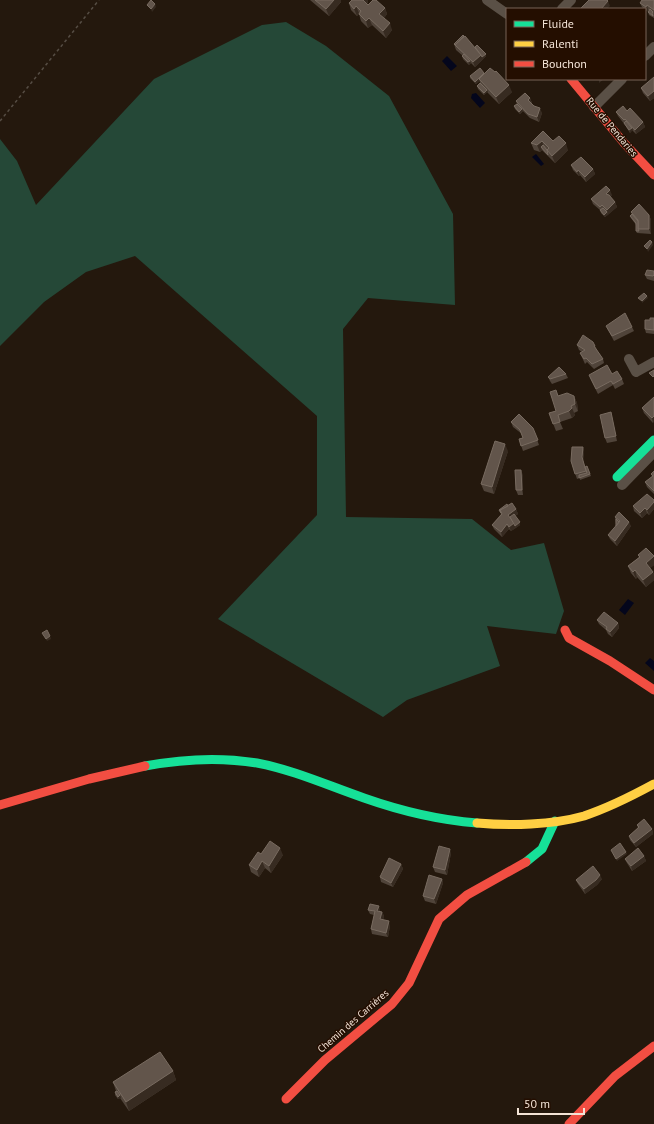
<svg xmlns="http://www.w3.org/2000/svg" width="654" height="1124" viewBox="0 0 654 1124" font-family="'PT Sans',sans-serif">
<style>
.forest{fill:#254837}
.water{fill:#04061c}
.lines{fill:none;stroke-linecap:round;stroke-linejoin:round}
.path{stroke:#564d44;stroke-width:1.5;stroke-dasharray:3 3;stroke-linecap:butt}
.street{stroke:#5a5046;stroke-width:10}
.fast{stroke:#16e098;stroke-width:9}
.slow{stroke:#ffcf43;stroke-width:9}
.jam{stroke:#f24e42;stroke-width:9}
.wall{fill:#50443a}
.shaded-wall{fill:#372b21}
.building{fill:#62554b;stroke:#786b60}
.labels{text-anchor:middle;dominant-baseline:central;stroke-width:3;stroke-linejoin:round;paint-order:stroke}
.street-label{font-size:10px;fill:#f3e3d6;stroke:#240e00}
</style>
<rect width="100%" height="100%" fill="#24180d"/>
<path class="forest" d="M 286,22 L 326,46 L 389,96 L 453,214 L 455,305 L 368,298 L 343,329 L 346,517 L 472,519 L 511,550 L 544,543 L 564,611 L 556,634 L 487,626 L 500,666 L 407,700 L 383,717 L 218,619 L 317,515 L 317,416 L 135,256 L 86,272 L 44,302 L 0,346 L 0,139 L 17,161 L 36,205 L 154,79 L 262,25 Z"/>
<g class="water">
<path d="M 447,56 L 457,66 L 451,71 L 442,61 Z"/>
<path d="M 476,93 L 485,103 L 480,108 L 471,98 L 472,94 Z"/>
<path d="M 536,154 L 544,164 L 541,166 L 532,157 Z"/>
<path d="M 628,599 L 634,603 L 625,615 L 619,610 Z"/>
<path d="M 650,658 L 654,661 L 654,671 L 645,663 Z"/>
</g>
<g class="lines">
<path class="path" d="M 0,121 L 99,0"/>
<g class="street">
<path d="M 487,0 L 507,14"/>
<path d="M 562,9 L 571,0"/>
<path d="M 645,56 L 654,47"/>
<path d="M 594,107 L 622,79"/>
<path d="M 629,359 L 636,372 L 654,362"/>
<path d="M 622,485 L 654,452"/>
</g>
<g class="fast">
<path d="M 617,477 L 654,440"/>
<path d="M 145,766 C 182,759 221,757 257,763 C 294,770 329,786 364,798 C 401,811 438,820 477,823"/>
<path d="M 526,862 L 542,849 L 555,821"/>
</g>
<path class="slow" d="M 477,823 C 510,826 552,825 584,816 C 608,808 632,796 654,784"/>
<g class="jam">
<path d="M 571,79 L 624,143 L 654,175"/>
<path d="M 565,630 L 569,638 L 610,661 L 654,690"/>
<path d="M 0,805 L 89,779 L 145,766"/>
<path d="M 286,1099 L 325,1060 L 392,1004 L 409,983 L 439,919 L 467,895 L 526,862"/>
<path d="M 569,1124 L 615,1076 L 654,1046"/>
</g>
</g>
<g class="wall">
<path d="M 310,0 L 341,0 L 341,2 L 329,16 Z"/>
<path d="M 352,0 L 368,0 L 368,2 L 367,4 L 368,5 L 385,8 L 387,14 L 384,18 L 392,30 L 386,38 L 372,25 L 368,28 L 361,21 L 359,14 L 357,16 L 351,10 L 349,3 Z"/>
<path d="M 654,0 L 654,18 L 649,15 L 648,12 L 650,10 L 648,10 L 647,11 L 645,9 L 642,7 L 640,3 Z"/>
<path d="M 454,44 L 475,47 L 486,54 L 486,56 L 475,67 L 471,63 L 469,65 L 463,59 L 462,56 L 463,56 L 456,50 Z"/>
<path d="M 484,73 L 512,92 L 499,104 L 487,92 L 484,95 L 478,89 L 477,86 L 480,83 L 480,81 L 476,84 L 470,78 L 470,76 Z"/>
<path d="M 654,77 L 654,98 L 650,101 L 643,93 L 641,88 Z"/>
<path d="M 530,98 L 532,103 L 531,103 L 542,113 L 539,122 L 530,118 L 523,111 L 520,114 L 515,109 L 514,106 L 517,104 L 516,101 Z"/>
<path d="M 627,111 L 643,122 L 645,127 L 636,134 L 632,130 L 630,133 L 625,125 L 618,116 L 616,112 Z"/>
<path d="M 543,131 L 553,141 L 568,150 L 555,163 L 542,150 L 540,152 L 534,150 L 531,143 Z"/>
<path d="M 571,165 L 593,169 L 595,174 L 586,182 L 580,175 L 579,176 L 573,170 Z"/>
<path d="M 612,195 L 610,197 L 615,202 L 617,207 L 605,217 L 601,213 L 600,210 L 593,204 L 591,199 Z"/>
<path d="M 631,212 L 649,215 L 651,220 L 651,234 L 637,233 L 636,231 L 636,225 L 631,218 L 630,216 L 632,214 Z"/>
<path d="M 654,271 L 654,281 L 647,279 L 645,275 Z"/>
<path d="M 654,318 L 654,334 L 646,333 L 645,329 L 650,320 Z"/>
<path d="M 606,326 L 632,327 L 634,331 L 614,341 L 608,330 Z"/>
<path d="M 577,345 L 595,346 L 597,350 L 603,359 L 604,363 L 594,369 L 587,362 L 585,364 L 580,353 L 582,352 L 579,350 Z"/>
<path d="M 566,374 L 568,378 L 552,384 L 550,381 L 548,377 Z"/>
<path d="M 612,374 L 622,379 L 624,384 L 615,389 L 613,385 L 598,394 L 591,380 L 589,375 Z"/>
<path d="M 558,396 L 574,396 L 577,403 L 578,411 L 574,413 L 575,415 L 572,418 L 560,422 L 563,429 L 556,431 L 549,413 L 556,411 Z"/>
<path d="M 654,397 L 653,423 L 644,413 L 642,408 Z"/>
<path d="M 611,412 L 612,417 L 617,441 L 607,443 L 605,438 Z"/>
<path d="M 511,422 L 533,428 L 539,445 L 523,451 L 519,439 L 523,438 L 522,434 L 513,427 Z"/>
<path d="M 583,447 L 584,452 L 583,461 L 585,467 L 587,466 L 591,476 L 580,480 L 580,478 L 577,479 L 571,461 Z"/>
<path d="M 508,451 L 494,494 L 484,491 L 481,484 Z"/>
<path d="M 654,471 L 654,494 L 647,487 L 645,482 L 652,476 L 651,474 Z"/>
<path d="M 523,475 L 523,495 L 518,495 L 516,490 Z"/>
<path d="M 654,500 L 654,509 L 649,515 L 647,513 L 642,518 L 634,511 L 633,506 Z"/>
<path d="M 508,506 L 516,509 L 518,514 L 515,516 L 520,525 L 511,531 L 509,529 L 502,537 L 494,529 L 492,525 L 501,514 L 499,510 Z"/>
<path d="M 615,517 L 631,526 L 617,546 L 610,539 L 608,535 L 616,526 Z"/>
<path d="M 638,555 L 654,557 L 654,565 L 650,568 L 654,574 L 654,580 L 646,587 L 637,577 L 636,579 L 631,573 L 628,566 L 639,557 Z"/>
<path d="M 597,620 L 618,623 L 619,628 L 612,637 L 608,634 L 606,630 L 599,624 Z"/>
<path d="M 637,825 L 652,829 L 653,834 L 636,847 L 630,840 L 629,836 L 638,828 Z"/>
<path d="M 451,853 L 447,875 L 435,872 L 433,867 Z"/>
<path d="M 261,854 L 283,855 L 271,873 L 265,868 L 259,877 L 251,872 L 249,865 Z"/>
<path d="M 644,856 L 646,861 L 632,871 L 627,863 L 625,859 Z"/>
<path d="M 401,864 L 403,869 L 393,887 L 381,882 L 380,877 Z"/>
<path d="M 442,879 L 443,883 L 436,904 L 425,901 L 423,896 Z"/>
<path d="M 602,879 L 597,885 L 585,894 L 578,884 L 576,880 Z"/>
<path d="M 368,910 L 380,910 L 380,911 L 382,912 L 384,916 L 383,920 L 390,926 L 388,937 L 372,934 L 371,929 L 374,915 L 370,914 Z"/>
<path d="M 173,1071 L 176,1080 L 129,1111 L 120,1098 L 118,1099 L 115,1095 L 115,1092 L 116,1091 L 113,1082 Z"/>
</g>
<g class="shaded-wall">
<path d="M 334,0 L 341,0 L 341,2 L 329,16 L 326,9 Z"/>
<path d="M 362,0 L 368,0 L 368,2 L 365,6 Z"/>
<path d="M 608,1 L 610,6 L 607,9 L 601,9 Z"/>
<path d="M 155,4 L 156,7 L 152,12 L 151,9 Z"/>
<path d="M 647,5 L 648,10 L 647,11 L 646,7 Z"/>
<path d="M 356,6 L 359,13 L 357,16 L 354,9 Z"/>
<path d="M 385,8 L 387,14 L 382,21 L 379,14 Z"/>
<path d="M 369,18 L 372,25 L 368,28 L 366,21 Z"/>
<path d="M 390,23 L 392,30 L 386,38 L 383,31 Z"/>
<path d="M 486,54 L 486,56 L 475,67 L 473,62 L 481,55 Z"/>
<path d="M 470,61 L 471,63 L 469,65 L 468,62 Z"/>
<path d="M 479,79 L 480,81 L 476,84 L 475,82 Z"/>
<path d="M 600,79 L 604,79 L 599,83 L 599,81 Z"/>
<path d="M 509,85 L 512,92 L 499,104 L 496,97 Z"/>
<path d="M 487,90 L 488,92 L 484,95 L 484,93 Z"/>
<path d="M 654,91 L 654,98 L 650,101 L 648,96 Z"/>
<path d="M 530,98 L 532,103 L 530,105 L 528,100 Z"/>
<path d="M 540,108 L 542,113 L 539,122 L 537,117 Z"/>
<path d="M 522,109 L 523,111 L 520,114 L 519,112 Z"/>
<path d="M 643,122 L 645,127 L 636,134 L 635,130 Z"/>
<path d="M 632,128 L 633,130 L 630,133 L 629,130 Z"/>
<path d="M 542,141 L 544,148 L 541,147 L 542,150 L 540,152 L 537,145 Z"/>
<path d="M 566,143 L 568,150 L 555,163 L 552,156 Z"/>
<path d="M 593,169 L 595,174 L 586,182 L 585,177 Z"/>
<path d="M 578,170 L 580,175 L 579,176 L 577,172 Z"/>
<path d="M 610,190 L 612,195 L 608,199 L 606,194 Z"/>
<path d="M 615,202 L 617,207 L 608,215 L 607,210 Z"/>
<path d="M 607,212 L 608,215 L 605,217 L 604,215 Z"/>
<path d="M 649,215 L 651,220 L 651,234 L 649,229 Z"/>
<path d="M 652,242 L 653,245 L 648,252 L 647,249 Z"/>
<path d="M 647,296 L 648,298 L 642,303 L 642,301 Z"/>
<path d="M 574,396 L 577,403 L 578,411 L 575,404 Z"/>
<path d="M 572,408 L 575,415 L 572,418 L 569,411 Z"/>
<path d="M 654,416 L 654,422 L 653,423 L 652,418 Z"/>
<path d="M 505,444 L 508,451 L 494,494 L 492,487 Z"/>
<path d="M 583,447 L 584,452 L 583,461 L 588,475 L 582,457 Z"/>
<path d="M 521,470 L 523,475 L 523,495 L 522,490 Z"/>
<path d="M 654,502 L 654,509 L 649,515 L 647,510 Z"/>
<path d="M 645,508 L 647,513 L 642,518 L 640,513 Z"/>
<path d="M 516,509 L 518,514 L 510,519 L 508,515 Z"/>
<path d="M 520,522 L 520,525 L 516,528 L 515,526 Z"/>
<path d="M 629,522 L 631,526 L 617,546 L 615,541 Z"/>
<path d="M 514,523 L 516,528 L 511,531 L 509,527 Z"/>
<path d="M 507,524 L 509,529 L 502,537 L 501,532 Z"/>
<path d="M 654,556 L 654,565 L 648,570 L 646,563 Z"/>
<path d="M 635,570 L 637,577 L 636,579 L 633,572 Z"/>
<path d="M 653,572 L 654,574 L 654,580 L 646,587 L 643,580 Z"/>
<path d="M 618,623 L 619,628 L 612,637 L 610,632 Z"/>
<path d="M 50,636 L 51,639 L 47,641 L 46,639 Z"/>
<path d="M 652,829 L 653,834 L 636,847 L 634,843 Z"/>
<path d="M 280,848 L 283,855 L 271,873 L 269,866 Z"/>
<path d="M 450,849 L 451,853 L 447,875 L 445,870 Z"/>
<path d="M 626,852 L 627,854 L 617,861 L 616,859 Z"/>
<path d="M 644,856 L 646,861 L 632,871 L 631,866 Z"/>
<path d="M 262,861 L 265,868 L 259,877 L 257,870 Z"/>
<path d="M 401,864 L 403,869 L 393,887 L 391,883 Z"/>
<path d="M 600,875 L 602,879 L 597,885 L 585,894 L 584,889 Z"/>
<path d="M 442,879 L 443,883 L 436,904 L 434,899 Z"/>
<path d="M 379,906 L 380,910 L 379,915 L 377,911 Z"/>
<path d="M 382,912 L 384,916 L 382,924 L 380,919 Z"/>
<path d="M 389,921 L 390,926 L 388,937 L 386,933 Z"/>
<path d="M 173,1071 L 176,1080 L 129,1111 L 126,1102 Z"/>
<path d="M 120,1095 L 121,1098 L 118,1099 L 118,1097 Z"/>
</g>
<g class="building">
<path d="M 151,0 L 155,4 L 151,9 L 147,5 Z"/>
<path d="M 315,0 L 334,0 L 326,9 Z"/>
<path d="M 352,0 L 363,0 L 368,5 L 373,0 L 376,0 L 385,8 L 379,14 L 390,23 L 383,31 L 369,18 L 366,21 L 359,14 L 361,11 L 356,6 L 354,9 L 349,3 Z"/>
<path d="M 589,0 L 607,0 L 608,1 L 601,9 L 580,9 Z"/>
<path d="M 642,0 L 654,0 L 654,10 L 647,5 L 646,7 L 640,3 Z"/>
<path d="M 650,9 L 653,12 L 652,13 L 653,16 L 648,12 Z"/>
<path d="M 463,35 L 464,36 L 455,45 L 454,44 Z"/>
<path d="M 465,36 L 481,55 L 473,62 L 455,45 Z"/>
<path d="M 477,45 L 486,54 L 482,57 L 481,55 L 475,47 Z"/>
<path d="M 464,54 L 470,61 L 468,62 L 462,56 Z"/>
<path d="M 480,68 L 484,73 L 475,82 L 470,76 Z"/>
<path d="M 490,68 L 495,72 L 496,71 L 509,85 L 496,97 L 479,79 Z"/>
<path d="M 654,77 L 654,91 L 648,96 L 641,88 Z"/>
<path d="M 480,83 L 487,90 L 484,93 L 477,86 Z"/>
<path d="M 525,93 L 530,98 L 528,100 L 534,106 L 540,108 L 537,117 L 528,114 L 516,101 Z"/>
<path d="M 517,104 L 522,109 L 519,112 L 514,106 Z"/>
<path d="M 623,106 L 627,111 L 630,108 L 643,122 L 635,130 L 625,119 L 624,120 L 616,112 Z"/>
<path d="M 626,121 L 632,128 L 629,130 L 624,123 Z"/>
<path d="M 543,131 L 553,141 L 559,136 L 566,143 L 552,156 L 547,150 L 549,148 L 542,141 L 537,145 L 531,143 Z"/>
<path d="M 543,145 L 547,150 L 548,155 L 541,147 Z"/>
<path d="M 581,157 L 593,169 L 585,177 L 578,170 L 577,172 L 571,165 Z"/>
<path d="M 606,186 L 610,190 L 606,194 L 609,195 L 615,202 L 607,210 L 602,205 L 600,207 L 591,199 Z"/>
<path d="M 639,204 L 649,215 L 649,229 L 638,229 L 638,220 L 631,212 Z"/>
<path d="M 603,208 L 607,212 L 604,215 L 600,210 Z"/>
<path d="M 632,214 L 638,221 L 638,229 L 639,231 L 636,231 L 636,223 L 630,216 Z"/>
<path d="M 650,240 L 652,242 L 647,249 L 644,246 Z"/>
<path d="M 647,270 L 654,271 L 654,275 L 653,276 L 645,275 Z"/>
<path d="M 644,293 L 647,296 L 642,301 L 638,298 Z"/>
<path d="M 625,313 L 632,327 L 612,336 L 606,326 Z"/>
<path d="M 650,318 L 654,318 L 654,330 L 645,329 L 645,320 L 650,320 Z"/>
<path d="M 583,335 L 593,342 L 595,346 L 594,346 L 603,359 L 592,364 L 586,358 L 584,359 L 580,353 L 585,350 L 577,345 Z"/>
<path d="M 607,365 L 612,374 L 617,371 L 622,379 L 613,384 L 611,381 L 596,389 L 589,375 Z"/>
<path d="M 559,367 L 566,374 L 550,379 L 548,377 Z"/>
<path d="M 654,370 L 654,376 L 653,377 L 649,373 Z"/>
<path d="M 556,390 L 558,396 L 567,393 L 574,396 L 575,404 L 571,406 L 572,408 L 569,411 L 558,415 L 560,422 L 553,424 L 549,413 L 556,411 L 550,392 Z"/>
<path d="M 654,397 L 654,416 L 652,418 L 642,408 Z"/>
<path d="M 611,412 L 616,436 L 605,438 L 600,415 Z"/>
<path d="M 519,414 L 533,428 L 538,440 L 521,446 L 519,439 L 523,438 L 520,430 L 511,422 Z"/>
<path d="M 495,441 L 505,444 L 492,487 L 481,484 Z"/>
<path d="M 572,447 L 583,447 L 582,457 L 586,471 L 575,474 L 571,461 Z"/>
<path d="M 587,466 L 590,474 L 579,478 L 579,475 L 587,473 L 585,467 Z"/>
<path d="M 515,470 L 521,470 L 522,490 L 516,490 Z"/>
<path d="M 654,471 L 654,491 L 645,482 L 653,476 L 651,474 Z"/>
<path d="M 647,494 L 654,500 L 654,502 L 647,510 L 645,508 L 640,513 L 633,506 Z"/>
<path d="M 512,503 L 516,509 L 508,515 L 514,523 L 509,527 L 507,524 L 501,532 L 492,525 L 502,514 L 500,510 Z"/>
<path d="M 507,504 L 508,506 L 500,510 L 501,513 L 499,510 Z"/>
<path d="M 619,512 L 629,522 L 615,541 L 608,535 L 620,521 L 615,517 Z"/>
<path d="M 514,514 L 520,522 L 515,526 L 510,517 Z"/>
<path d="M 616,519 L 619,522 L 616,526 Z"/>
<path d="M 646,548 L 654,556 L 646,563 L 653,572 L 643,580 L 635,570 L 633,572 L 628,566 L 640,557 L 638,555 Z"/>
<path d="M 604,612 L 618,623 L 610,632 L 606,629 L 607,627 L 597,620 Z"/>
<path d="M 47,630 L 50,636 L 46,639 L 42,633 Z"/>
<path d="M 644,819 L 652,829 L 634,843 L 629,836 L 639,827 L 637,825 Z"/>
<path d="M 270,841 L 280,848 L 269,866 L 262,861 L 257,870 L 249,865 L 258,852 L 261,854 Z"/>
<path d="M 620,843 L 626,852 L 616,859 L 611,850 Z"/>
<path d="M 439,846 L 450,849 L 445,870 L 433,867 Z"/>
<path d="M 638,848 L 644,856 L 631,866 L 625,859 Z"/>
<path d="M 389,858 L 401,864 L 391,883 L 380,877 Z"/>
<path d="M 593,866 L 600,875 L 596,880 L 584,889 L 576,880 Z"/>
<path d="M 429,875 L 442,879 L 434,899 L 423,896 Z"/>
<path d="M 370,904 L 379,906 L 377,911 L 382,912 L 380,919 L 389,921 L 386,933 L 371,929 L 375,911 L 368,910 Z"/>
<path d="M 160,1052 L 173,1071 L 126,1102 L 113,1082 Z"/>
<path d="M 117,1091 L 120,1095 L 118,1097 L 115,1092 Z"/>
</g>
<g class="labels">
<g class="street-label">
<text transform="translate(612 127) rotate(50)">Rue de Pendaries</text>
<text transform="translate(353 1021) rotate(-41)">Chemin des Carrières</text>
</g>
</g>
<rect x="506" y="8" width="140" height="72" fill="#240e00" stroke="#776356"/>
<rect x="514" y="21" width="20" height="6" fill="#16e098" stroke="#776356"/>
<text x="542" y="28" font-size="12" fill="#f3e3d6">Fluide</text>
<rect x="514" y="41" width="20" height="6" fill="#ffcf43" stroke="#776356"/>
<text x="542" y="48" font-size="12" fill="#f3e3d6">Ralenti</text>
<rect x="514" y="61" width="20" height="6" fill="#f24e42" stroke="#776356"/>
<text x="542" y="68" font-size="12" fill="#f3e3d6">Bouchon</text>
<path d="M518 1108v6h66v-6" fill="none" stroke="#f3e3d6" stroke-width="2"/>
<text x="524" y="1108" font-size="12" fill="#f3e3d6" stroke="#240e00" stroke-width="3" paint-order="stroke">50 m</text>
</svg>
